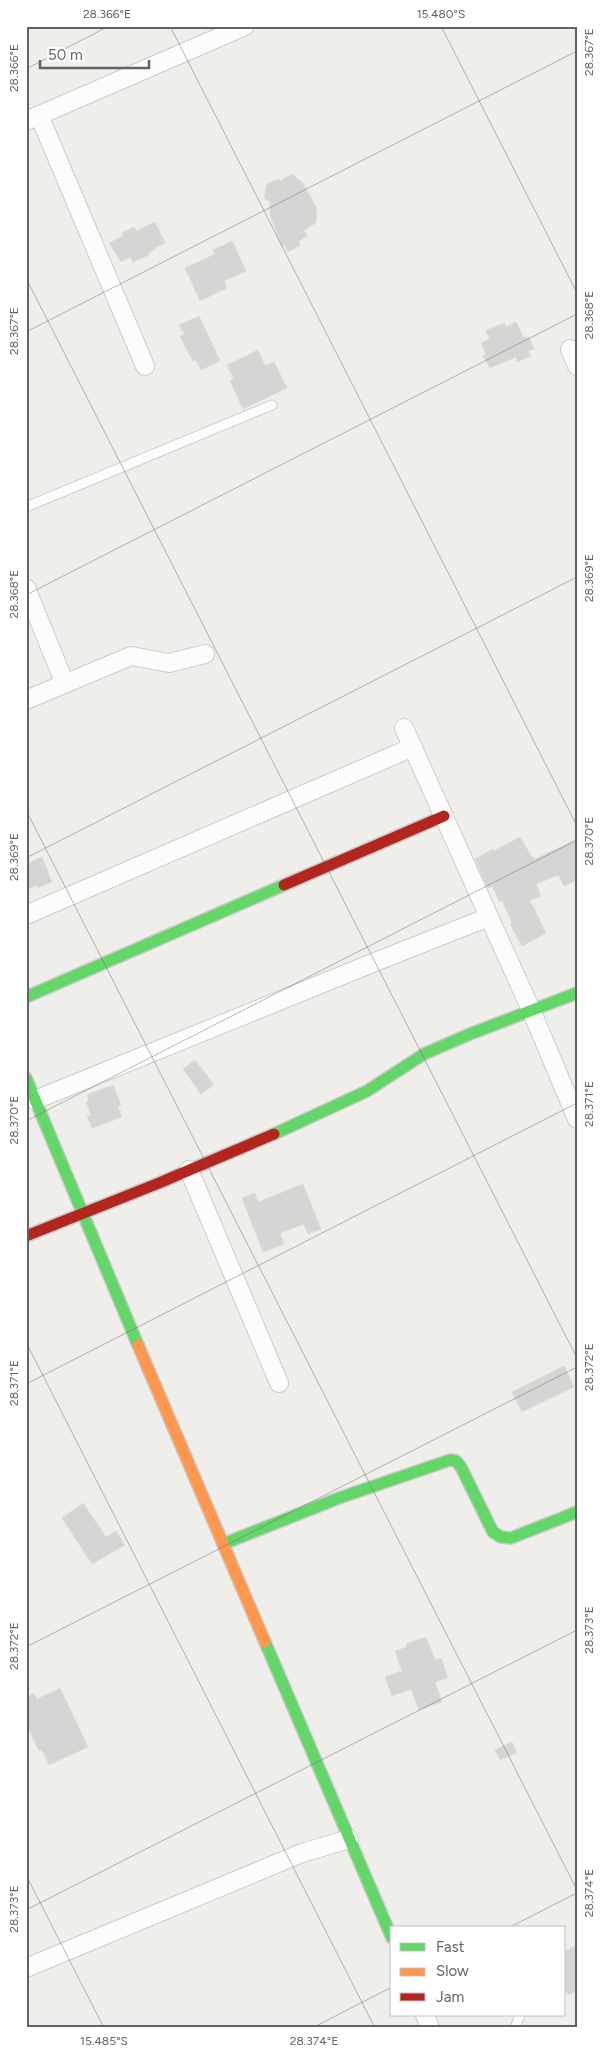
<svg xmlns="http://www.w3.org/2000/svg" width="603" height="2054" viewBox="0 0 603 2054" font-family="Figtree,sans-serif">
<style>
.building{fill:#d6d5d3;stroke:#deddd9}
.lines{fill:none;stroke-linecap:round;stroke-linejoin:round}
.lane-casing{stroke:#cbcccc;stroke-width:11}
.street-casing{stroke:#cbcccc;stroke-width:20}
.fast-casing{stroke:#cacacb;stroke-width:14}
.slow-casing{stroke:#cacacb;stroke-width:14}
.jam-casing{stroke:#cacacb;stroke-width:14}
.lane{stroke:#fdfcfc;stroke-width:9}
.street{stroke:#fdfcfc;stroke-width:18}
.fast{stroke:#63d668;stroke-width:11}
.slow{stroke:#ff974d;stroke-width:11}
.jam{stroke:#b3261e;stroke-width:11}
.ticks{fill:none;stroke:#5f6368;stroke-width:1;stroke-opacity:0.45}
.neatline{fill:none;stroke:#5f6368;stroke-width:2}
.ticks-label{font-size:12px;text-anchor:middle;fill:#5f6368}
</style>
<rect width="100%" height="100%" fill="#efeeea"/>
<g class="building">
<path d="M 292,174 L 303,183 L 317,209 L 316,223 L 304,230 L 307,236 L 299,241 L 300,246 L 287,252 L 285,245 L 282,246 L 270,215 L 270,201 L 264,199 L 267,184 L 279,179 L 280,181 Z"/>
<path d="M 155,222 L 165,243 L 155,248 L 156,249 L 148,253 L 149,255 L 133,262 L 130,257 L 121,262 L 109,243 L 123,236 L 122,233 L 134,227 L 136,231 Z"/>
<path d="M 232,241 L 246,271 L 224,281 L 227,288 L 200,301 L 185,268 L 215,254 L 213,250 Z"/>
<path d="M 199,316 L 220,361 L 201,370 L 196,360 L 193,361 L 190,356 L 180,336 L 184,334 L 179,325 Z"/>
<path d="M 516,322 L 524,338 L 529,337 L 534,349 L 528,351 L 531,356 L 517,362 L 516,357 L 490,368 L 483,356 L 486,354 L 481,343 L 490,339 L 485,331 L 504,323 L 506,327 Z"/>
<path d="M 258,350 L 265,366 L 274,362 L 287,388 L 243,409 L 230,381 L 234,379 L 227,365 Z"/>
<path d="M 520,837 L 532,857 L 533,857 L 535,859 L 577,839 L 577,880 L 564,886 L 559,876 L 556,876 L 536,884 L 541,896 L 530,900 L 546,933 L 522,946 L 510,924 L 512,923 L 502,900 L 499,901 L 492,886 L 488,888 L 475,859 L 493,849 L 494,851 Z"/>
<path d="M 42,857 L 52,882 L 38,888 L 37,885 L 26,890 L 26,864 Z"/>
<path d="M 195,1060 L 214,1085 L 201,1094 L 183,1069 Z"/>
<path d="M 113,1085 L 121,1105 L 118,1106 L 122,1117 L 92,1128 L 87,1116 L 91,1115 L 86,1102 L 89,1100 L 87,1095 Z"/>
<path d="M 303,1184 L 321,1229 L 308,1234 L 304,1224 L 280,1233 L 284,1244 L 263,1252 L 242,1198 L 255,1193 L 258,1202 Z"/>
<path d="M 564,1366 L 574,1387 L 522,1412 L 512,1392 Z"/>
<path d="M 83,1503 L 106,1537 L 116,1531 L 125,1545 L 92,1564 L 62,1518 Z"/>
<path d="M 426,1637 L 435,1660 L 441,1658 L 448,1678 L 435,1682 L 442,1702 L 419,1710 L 411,1689 L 392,1696 L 385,1677 L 402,1671 L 395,1651 L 407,1647 L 406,1644 Z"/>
<path d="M 60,1688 L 88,1747 L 49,1765 L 42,1750 L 39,1751 L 26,1723 L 26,1697 L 34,1693 L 37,1699 Z"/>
<path d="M 512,1742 L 517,1753 L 500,1760 L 495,1750 Z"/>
<path d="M 577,1945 L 577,1991 L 568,1995 L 564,1987 L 564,1952 Z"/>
</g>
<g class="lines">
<g class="lane-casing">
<g id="lane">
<path d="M 26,507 L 272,405"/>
<path d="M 515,2028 L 520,2015"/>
</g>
</g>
<g class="street-casing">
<g id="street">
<path d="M 39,115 L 145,366"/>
<path d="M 26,121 L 245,26"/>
<path d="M 570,349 L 577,366"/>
<path d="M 26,588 L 65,684"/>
<path d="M 26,700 L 131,656 L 169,663 L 205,654"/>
<path d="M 404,728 L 531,1010 L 577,1119"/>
<path d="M 26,915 L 413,747"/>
<path d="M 35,1100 L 380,960 L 489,917"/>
<path d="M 189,1170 L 279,1383"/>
<path d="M 26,1968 L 302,1853 L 349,1839"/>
<path d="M 425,2015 L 430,2028"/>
</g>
</g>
<g class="fast-casing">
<g id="fast">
<path d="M 26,997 L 284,885"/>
<path d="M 26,1078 L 138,1345"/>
<path d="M 274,1134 L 367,1091 L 424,1054 L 470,1034 L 577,993"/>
<path d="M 223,1544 L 339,1498 L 450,1460 L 456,1461 L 461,1467 L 493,1532 L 501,1537 L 511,1538 L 577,1512"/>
<path d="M 265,1642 L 392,1938"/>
</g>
</g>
<g class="slow-casing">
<path id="slow" d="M 138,1345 L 265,1642"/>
</g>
<g class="jam-casing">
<g id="jam">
<path d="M 284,885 L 444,816"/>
<path d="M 26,1236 L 159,1183 L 274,1134"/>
</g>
</g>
<use href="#lane" class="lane"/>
<use href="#street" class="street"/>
<use href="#fast" class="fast"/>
<use href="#slow" class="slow"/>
<use href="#jam" class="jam"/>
</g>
<path class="ticks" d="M 170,26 L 577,826M 441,26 L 577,293M 26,69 L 109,26M 26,278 L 577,1358M 26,332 L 577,51M 26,595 L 577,314M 26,810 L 577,1890M 26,858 L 577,577M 26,1121 L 577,840M 26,1342 L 375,2028M 26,1384 L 577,1103M 26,1647 L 577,1367M 26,1875 L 104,2028M 26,1910 L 577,1630M 508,1928 L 577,1893M 312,2028 L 392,1987"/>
<rect width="603" height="2054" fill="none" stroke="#ffffff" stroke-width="55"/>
<rect x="390" y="1926" width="175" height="90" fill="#ffffff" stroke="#bfc1c3"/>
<rect x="400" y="1943" width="25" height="8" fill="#63d668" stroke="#bfc1c3"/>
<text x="436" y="1952" font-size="15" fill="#5f6368">Fast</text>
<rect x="400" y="1968" width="25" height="8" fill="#ff974d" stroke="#bfc1c3"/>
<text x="436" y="1976" font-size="15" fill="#5f6368">Slow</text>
<rect x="400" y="1993" width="25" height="8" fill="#b3261e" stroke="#bfc1c3"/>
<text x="436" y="2002" font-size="15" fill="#5f6368">Jam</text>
<path d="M40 60v8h109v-8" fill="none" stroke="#5f6368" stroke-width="2.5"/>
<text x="48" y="60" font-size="15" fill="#5f6368" stroke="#ffffff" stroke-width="4" paint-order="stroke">50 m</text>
<rect x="28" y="28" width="548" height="1998" class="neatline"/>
<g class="ticks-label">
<text x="107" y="18">28.366°E</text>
<text x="441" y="18">15.480°S</text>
<text transform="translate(589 52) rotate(-90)" y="4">28.367°E</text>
<text transform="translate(14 68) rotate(-90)" y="4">28.366°E</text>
<text transform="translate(589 315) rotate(-90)" y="4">28.368°E</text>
<text transform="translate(14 331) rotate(-90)" y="4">28.367°E</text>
<text transform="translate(589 578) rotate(-90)" y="4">28.369°E</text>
<text transform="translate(14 594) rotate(-90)" y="4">28.368°E</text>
<text transform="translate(589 841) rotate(-90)" y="4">28.370°E</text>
<text transform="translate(14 857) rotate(-90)" y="4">28.369°E</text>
<text transform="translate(589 1104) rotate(-90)" y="4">28.371°E</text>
<text transform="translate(14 1120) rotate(-90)" y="4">28.370°E</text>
<text transform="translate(589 1367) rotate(-90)" y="4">28.372°E</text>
<text transform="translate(14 1383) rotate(-90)" y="4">28.371°E</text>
<text transform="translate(589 1630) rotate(-90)" y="4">28.373°E</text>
<text transform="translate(14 1646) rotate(-90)" y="4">28.372°E</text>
<text transform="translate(589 1893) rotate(-90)" y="4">28.374°E</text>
<text transform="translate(14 1909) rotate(-90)" y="4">28.373°E</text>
<text x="104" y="2045">15.485°S</text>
<text x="314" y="2045">28.374°E</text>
</g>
</svg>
